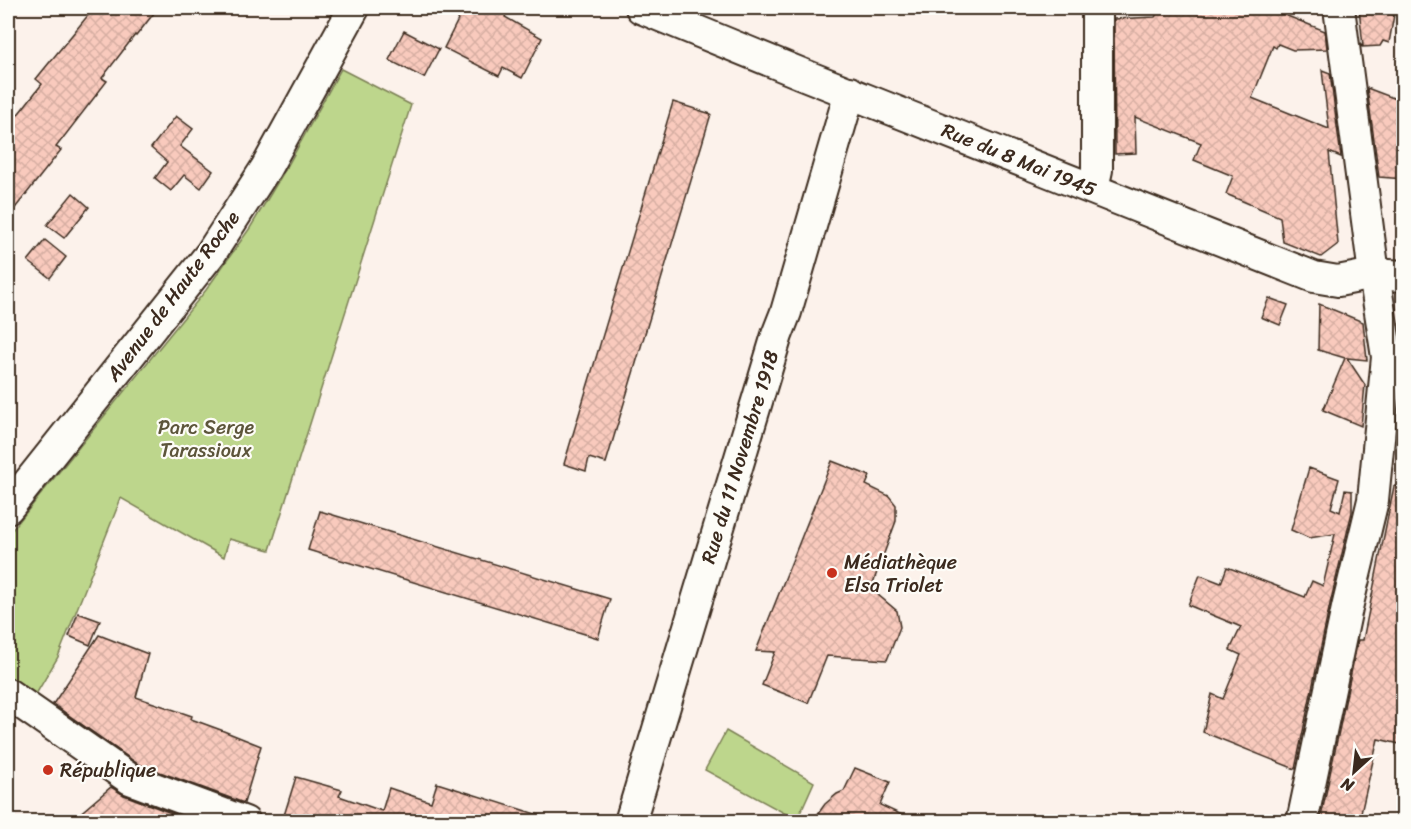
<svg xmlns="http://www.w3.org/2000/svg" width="1411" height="829" viewBox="0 0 1411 829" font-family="Sriracha,sans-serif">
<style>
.green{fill:#bdd68c;stroke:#7c8055;stroke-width:1.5}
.building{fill:url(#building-cross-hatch);stroke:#3b2a1e;stroke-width:1.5}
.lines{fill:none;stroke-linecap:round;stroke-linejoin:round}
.minor-casing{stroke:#3b2a1e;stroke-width:34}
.minor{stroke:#fdfcf7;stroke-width:30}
.poi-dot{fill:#c8321e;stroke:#fdfcf7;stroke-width:2}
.labels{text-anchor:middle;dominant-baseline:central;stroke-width:4.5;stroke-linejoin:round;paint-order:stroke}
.street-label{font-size:20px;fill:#3b2a1e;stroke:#fdfcf7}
.park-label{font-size:20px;fill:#5c553a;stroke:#fdfcf7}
.poi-label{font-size:20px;fill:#3b2a1e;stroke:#fdfcf7;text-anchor:start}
</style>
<defs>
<pattern id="building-cross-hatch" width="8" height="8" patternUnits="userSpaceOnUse" patternTransform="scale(1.5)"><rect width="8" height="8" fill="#f9cabd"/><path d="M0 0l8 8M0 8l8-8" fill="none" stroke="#d6aea2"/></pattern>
</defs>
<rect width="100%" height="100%" fill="#fcf2eb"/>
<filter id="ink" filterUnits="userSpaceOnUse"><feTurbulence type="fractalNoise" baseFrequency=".0167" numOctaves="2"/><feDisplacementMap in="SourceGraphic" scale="12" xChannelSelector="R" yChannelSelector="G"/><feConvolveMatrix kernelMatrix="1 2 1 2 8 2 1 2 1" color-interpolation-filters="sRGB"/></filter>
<g filter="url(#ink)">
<g class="green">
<path d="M 341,69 L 411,105 L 270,550 L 229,539 L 224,557 L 121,498 L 58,657 L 35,696 L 8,679 L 8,535 L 206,290 L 250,228 L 288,165 Z"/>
<path d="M 726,731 L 814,782 L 797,820 L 705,770 Z"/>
</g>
<g class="building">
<path d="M 94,8 L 158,8 L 136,36 L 135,35 L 102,78 L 107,81 L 56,147 L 61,150 L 8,217 L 8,127 L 42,84 L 36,79 Z"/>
<path d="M 464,8 L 509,8 L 505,17 L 542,38 L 522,78 L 503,68 L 499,76 L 444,48 Z"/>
<path d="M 1160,8 L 1288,8 L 1285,15 L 1325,31 L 1327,49 L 1293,50 L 1278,44 L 1276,48 L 1273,46 L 1252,98 L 1329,129 L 1322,70 L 1330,73 L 1341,157 L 1329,152 L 1338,244 L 1321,257 L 1283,242 L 1280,217 L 1226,194 L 1233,176 L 1194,160 L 1201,143 L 1135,117 L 1136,153 L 1115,154 L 1114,19 L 1155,17 Z"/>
<path d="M 1359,8 L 1387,8 L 1387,13 L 1394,15 L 1389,43 L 1383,41 L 1380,46 L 1362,47 L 1361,45 L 1363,46 Z"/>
<path d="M 404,31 L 439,49 L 424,78 L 389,60 Z"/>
<path d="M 1367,88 L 1404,102 L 1404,179 L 1379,177 Z"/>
<path d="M 673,102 L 711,114 L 606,463 L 589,458 L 586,471 L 564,464 Z"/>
<path d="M 176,116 L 193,129 L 180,146 L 213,171 L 201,188 L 184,175 L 171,191 L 155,178 L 167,162 L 151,148 Z"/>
<path d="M 73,193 L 89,207 L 64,238 L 47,225 Z"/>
<path d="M 45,240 L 66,257 L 50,278 L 28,261 Z"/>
<path d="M 1269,298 L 1288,305 L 1280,325 L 1261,317 Z"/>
<path d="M 1319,304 L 1363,322 L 1367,360 L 1347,358 L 1365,385 L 1361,426 L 1323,410 L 1345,358 L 1318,350 Z"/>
<path d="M 832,461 L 870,476 L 866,485 L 889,496 L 896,505 L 896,521 L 873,583 L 877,594 L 897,611 L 900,627 L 887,660 L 827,656 L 808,703 L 762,685 L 775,652 L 756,651 Z"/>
<path d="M 1309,468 L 1339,479 L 1331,508 L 1340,512 L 1345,490 L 1352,491 L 1352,512 L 1330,604 L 1295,769 L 1203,732 L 1212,694 L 1223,699 L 1241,655 L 1230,650 L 1241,627 L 1188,605 L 1200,575 L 1221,583 L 1227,567 L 1305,597 L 1312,581 L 1323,586 L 1335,534 L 1309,538 L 1291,530 Z"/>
<path d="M 1394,486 L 1404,487 L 1404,745 L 1378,739 L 1359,822 L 1320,822 L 1358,640 L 1363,640 Z"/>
<path d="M 320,511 L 610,599 L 598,638 L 308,550 Z"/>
<path d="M 78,613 L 100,621 L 90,645 L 69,636 Z"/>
<path d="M 99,635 L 148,654 L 136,697 L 192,716 L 191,719 L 221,730 L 261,746 L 244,803 L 138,764 L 53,704 Z"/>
<path d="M 855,768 L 890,782 L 880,805 L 917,822 L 812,822 L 825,804 L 837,794 L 844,791 Z"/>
<path d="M 296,777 L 342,790 L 339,796 L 382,811 L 389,788 L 431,802 L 437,783 L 545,817 L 544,822 L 282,822 Z"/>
<path d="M 111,787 L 124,795 L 179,816 L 177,822 L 70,822 Z"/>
</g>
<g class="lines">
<g class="minor-casing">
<g id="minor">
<path d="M 641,8 L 802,74 L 1314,277 L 1338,281 L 1374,274 L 1404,276"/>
<path d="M 1093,188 L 1097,170 L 1097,8"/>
<path d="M 8,508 L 211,253 L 266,168 L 354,8"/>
<path d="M 8,694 L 130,779 L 245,822"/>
<path d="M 630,822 L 777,335 L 786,312 L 850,92"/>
<path d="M 1302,822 L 1347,608 L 1373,500 L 1387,357 L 1374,274 L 1339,8"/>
</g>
</g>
<use href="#minor" class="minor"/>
</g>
</g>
<g class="poi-dot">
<circle cx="832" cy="573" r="6"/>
<circle cx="48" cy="770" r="6"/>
</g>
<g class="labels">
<g class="street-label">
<text transform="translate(1019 160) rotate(22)">Rue du 8 Mai 1945</text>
<text transform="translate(173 296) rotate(-53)">Avenue de Haute Roche</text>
<text transform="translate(740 457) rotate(-73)">Rue du 11 Novembre 1918</text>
</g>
<g class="park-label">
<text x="206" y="427">Parc Serge<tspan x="206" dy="23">Tarassioux</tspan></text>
</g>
<g class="poi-label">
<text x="844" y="562">Médiathèque<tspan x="844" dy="23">Elsa Triolet</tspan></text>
<text x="60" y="770">République</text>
</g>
</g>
<rect width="1411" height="829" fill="none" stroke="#fdfcf7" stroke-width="30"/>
<rect x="15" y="15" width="1381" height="799" fill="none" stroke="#3b2a1e" stroke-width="2" filter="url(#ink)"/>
<g transform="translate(1354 772) rotate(207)" stroke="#fdfcf7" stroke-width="4.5" paint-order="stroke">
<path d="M0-4.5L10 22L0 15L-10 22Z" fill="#3b2a1e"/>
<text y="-9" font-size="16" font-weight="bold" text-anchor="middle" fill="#3b2a1e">N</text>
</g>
</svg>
